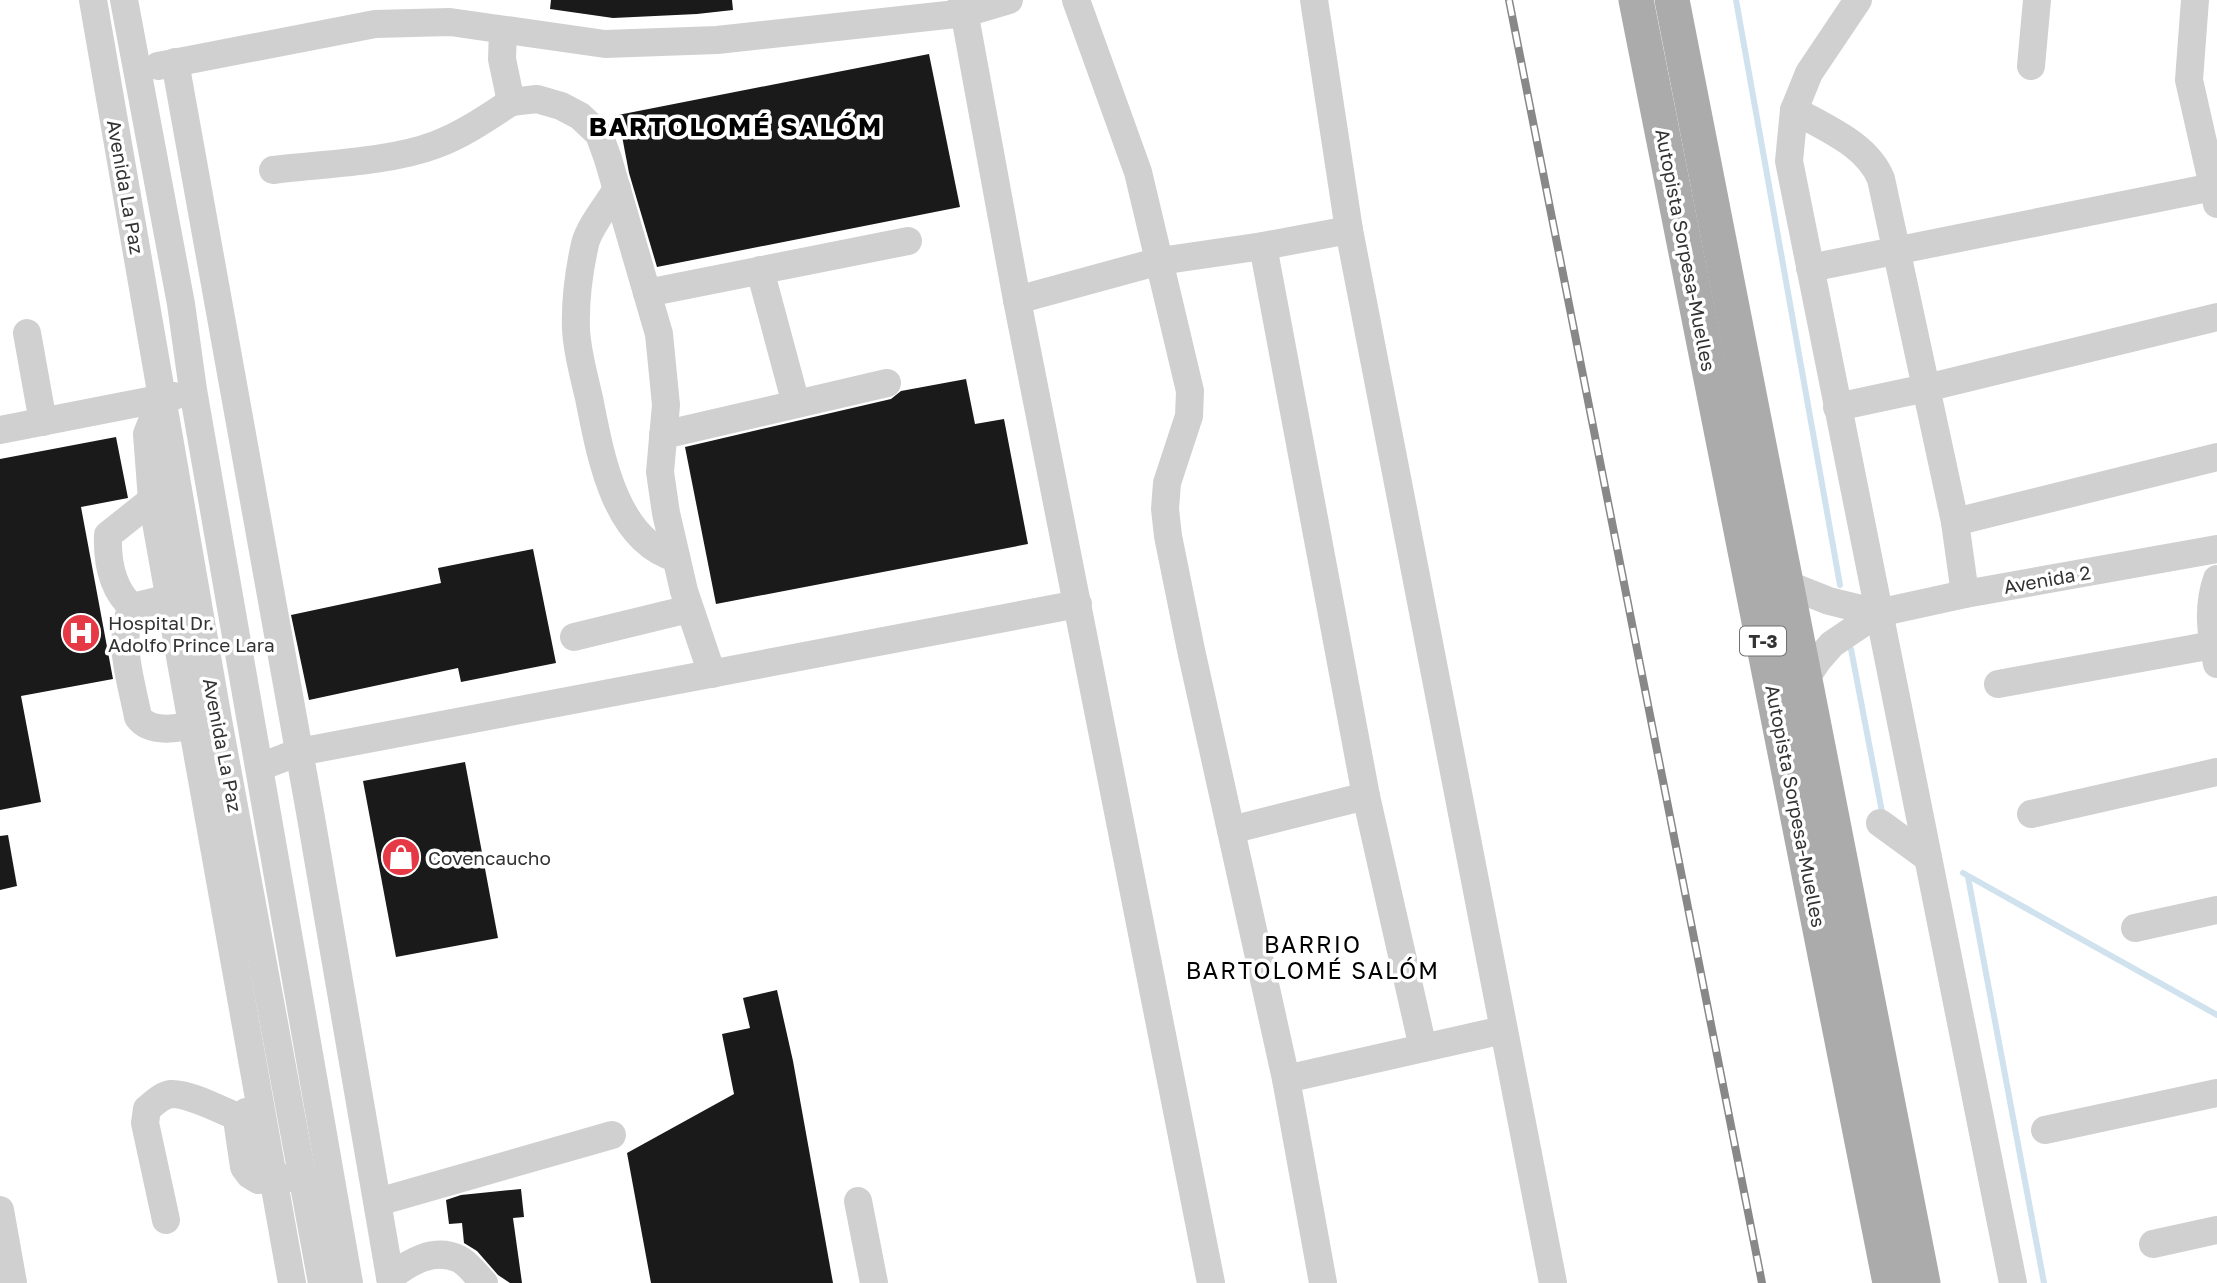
<svg xmlns="http://www.w3.org/2000/svg" width="2217" height="1283" viewBox="0 0 2217 1283" font-family="'Golos Text',sans-serif">
<style>
.lines{fill:none;stroke-linecap:round;stroke-linejoin:round}
.stream{stroke:#cfe2ee;stroke-width:6}
.building{fill:#1a1a1a}
.minor{stroke:#d0d0d0;stroke-width:28}
.major{stroke:#ababab;stroke-width:35}
.rail-casing{stroke:#888;stroke-width:8}
.rail{stroke:#fff;stroke-width:5;stroke-dasharray:16;stroke-linecap:butt}
.labels{text-anchor:middle;dominant-baseline:central;stroke-width:7;stroke-linejoin:round;paint-order:stroke}
.shield{fill:#fff;stroke:#707070;stroke-width:2}
.shield-label{font-size:18px;font-weight:bold;fill:#333}
.street-label{font-size:19px;fill:#333;stroke:#fff}
.poi-label{font-size:19px;fill:#333;stroke:#fff;text-anchor:start}
.quarter-label{font-size:23px;letter-spacing:2px;fill:#000;stroke:#fff}
.district-label{font-size:26px;font-weight:bold;letter-spacing:2px;fill:#000;stroke:#fff}
</style>
<rect width="100%" height="100%" fill="#fff"/>
<g class="lines">
<g class="stream">
<path d="M 1736,0 L 1840,585"/>
<path d="M 1851,649 L 1883,817"/>
<path d="M 1963,873 L 2217,1015"/>
<path d="M 1968,877 L 2044,1283"/>
</g>
</g>
<g class="building">
<path d="M 551,0 L 732,0 L 733,10 L 697,14 L 613,18 L 550,9 Z"/>
<path d="M 929,54 L 960,207 L 657,267 L 629,173 L 618,115 Z"/>
<path d="M 966,379 L 975,424 L 1004,419 L 1028,544 L 716,604 L 685,447 L 891,399 L 901,391 Z"/>
<path d="M 116,437 L 128,498 L 81,507 L 113,679 L 21,696 L 41,802 L 0,810 L 0,459 Z"/>
<path d="M 533,549 L 556,663 L 461,682 L 458,668 L 309,700 L 291,615 L 441,583 L 438,568 Z"/>
<path d="M 465,762 L 498,938 L 396,957 L 363,781 Z"/>
<path d="M 8,835 L 17,886 L 0,890 L 0,836 Z"/>
<path d="M 777,990 L 793,1061 L 833,1283 L 651,1283 L 627,1153 L 734,1094 L 722,1034 L 750,1028 L 743,998 Z"/>
<path d="M 521,1189 L 524,1217 L 513,1218 L 522,1283 L 510,1283 L 498,1275 L 477,1251 L 464,1243 L 462,1223 L 449,1224 L 446,1200 L 461,1195 Z"/>
</g>
<g class="lines">
<g class="minor">
<path d="M 93,0 L 218,720 L 322,1283"/>
<path d="M 124,0 L 181,304 L 193,390 L 349,1283"/>
<path d="M 962,0 L 1017,300 L 1211,1283"/>
<path d="M 1076,0 L 1138,172 L 1190,391 L 1189,416 L 1167,483 L 1165,509 L 1168,536 L 1191,650 L 1286,1079 L 1323,1283"/>
<path d="M 1314,0 L 1349,230 L 1553,1283"/>
<path d="M 1858,0 L 1809,73 L 1794,110 L 1789,161 L 2013,1283"/>
<path d="M 2195,0 L 2189,80 L 2217,204"/>
<path d="M 503,31 L 502,59 L 511,102 L 537,99 L 561,106 L 580,116 L 599,134 L 608,159 L 659,334 L 666,405 L 660,472 L 666,513 L 684,591 L 712,674"/>
<path d="M 175,62 L 310,812 L 391,1283"/>
<path d="M 158,66 L 375,24 L 450,22 L 605,44 L 717,40 L 965,13 L 1009,0"/>
<path d="M 2031,66 L 2037,0"/>
<path d="M 1794,110 C 1825,128 1867,144 1881,179 L 1955,522 L 1965,594"/>
<path d="M 273,170 C 322,164 390,162 435,145 C 462,135 487,118 511,102"/>
<path d="M 617,189 C 608,204 589,227 585,244 C 579,271 575,301 576,329 C 577,352 584,376 589,398 C 600,453 614,540 676,558"/>
<path d="M 1263,246 L 1366,796 L 1423,1048"/>
<path d="M 1810,268 L 2213,187"/>
<path d="M 760,270 L 796,404"/>
<path d="M 647,293 L 908,241"/>
<path d="M 1017,300 L 1160,261 L 1263,246 L 1349,230"/>
<path d="M 27,333 L 43,422"/>
<path d="M 161,399 L 147,434 L 152,500 L 292,1283"/>
<path d="M 1837,407 L 1926,388 L 2217,317"/>
<path d="M 0,430 L 174,396"/>
<path d="M 663,435 L 887,383"/>
<path d="M 1955,522 L 2217,457"/>
<path d="M 2217,579 C 2207,607 2211,635 2217,664"/>
<path d="M 1786,584 L 1829,601 L 1878,613"/>
<path d="M 169,598 L 132,607 C 117,642 131,680 138,717 C 152,737 189,726 211,722"/>
<path d="M 132,607 C 112,589 107,562 108,535 L 152,500"/>
<path d="M 574,637 L 689,609"/>
<path d="M 1804,681 L 1818,660 L 1832,644 L 1878,613 L 1965,594 L 2217,549"/>
<path d="M 1998,684 L 2213,645"/>
<path d="M 260,767 L 299,752 L 1078,604"/>
<path d="M 2031,814 L 2217,772"/>
<path d="M 1880,823 L 1928,858"/>
<path d="M 1231,830 L 1366,796"/>
<path d="M 2135,928 L 2217,910"/>
<path d="M 1286,1079 L 1503,1030"/>
<path d="M 254,1111 L 246,1112 L 240,1118 L 238,1126 L 244,1167 L 250,1175 L 258,1180 L 289,1178"/>
<path d="M 2045,1130 L 2217,1093"/>
<path d="M 858,1201 L 874,1283"/>
<path d="M 378,1202 L 612,1135"/>
<path d="M 0,1210 L 13,1283"/>
<path d="M 166,1220 L 145,1123 L 147,1109 C 154,1103 162,1095 171,1094 C 190,1093 222,1111 240,1118"/>
<path d="M 2153,1244 L 2217,1230"/>
<path d="M 390,1277 C 410,1262 434,1247 459,1259 C 468,1263 477,1276 484,1283"/>
</g>
<g class="major">
<path d="M 1636,0 L 1890,1283"/>
<path d="M 1672,0 L 1923,1283"/>
</g>
<g class="rail-casing">
<path id="rail" d="M 1509,0 L 1762,1283"/>
</g>
<use href="#rail" class="rail"/>
</g>
<defs>
<g id="hospital-disc" transform="scale(2.0125)"><circle r="9.5" fill="#e63946" stroke="#fff"/><path d="M-5-5h3v3.5h4V-5h3V5h-3V1.5h-4V5h-3Z" fill="#fff"/></g>
<g id="shop-disc" transform="scale(2.0125)"><circle r="9.5" fill="#e63946" stroke="#fff"/><path d="M-5-2.5h2.3a2.7 3.5 0 0 1 5.4 0H5L5.5 6h-11ZM-1.5-2.5h3a1.5 2.3 0 0 0-3 0Z" fill="#fff"/></g>
</defs>
<g fill-rule="evenodd">
<use href="#hospital-disc" x="81" y="633"/>
<use href="#shop-disc" x="401" y="857"/>
</g>
<g class="labels">
<rect class="shield" x="1740" y="626.5" width="46" height="29" rx="5"/>
<g class="shield-label">
<text x="1763" y="641">T-3</text>
</g>
<g class="street-label">
<text transform="translate(126 187) rotate(80)">Avenida La Paz</text>
<text transform="translate(1686 250) rotate(79)">Autopista Sorpesa-Muelles</text>
<text transform="translate(2047 579) rotate(-10)">Avenida 2</text>
<text transform="translate(223 745) rotate(79)">Avenida La Paz</text>
<text transform="translate(1796 806) rotate(79)">Autopista Sorpesa-Muelles</text>
</g>
<g class="poi-label">
<text x="108" y="622">Hospital Dr.<tspan x="108" dy="22">Adolfo Prince Lara</tspan></text>
<text x="428" y="857">Covencaucho</text>
</g>
<g class="quarter-label">
<text x="1313" y="944">BARRIO<tspan x="1313" dy="26">BARTOLOMÉ SALÓM</tspan></text>
</g>
<g class="district-label">
<text x="736" y="126">BARTOLOMÉ SALÓM</text>
</g>
</g>
</svg>
